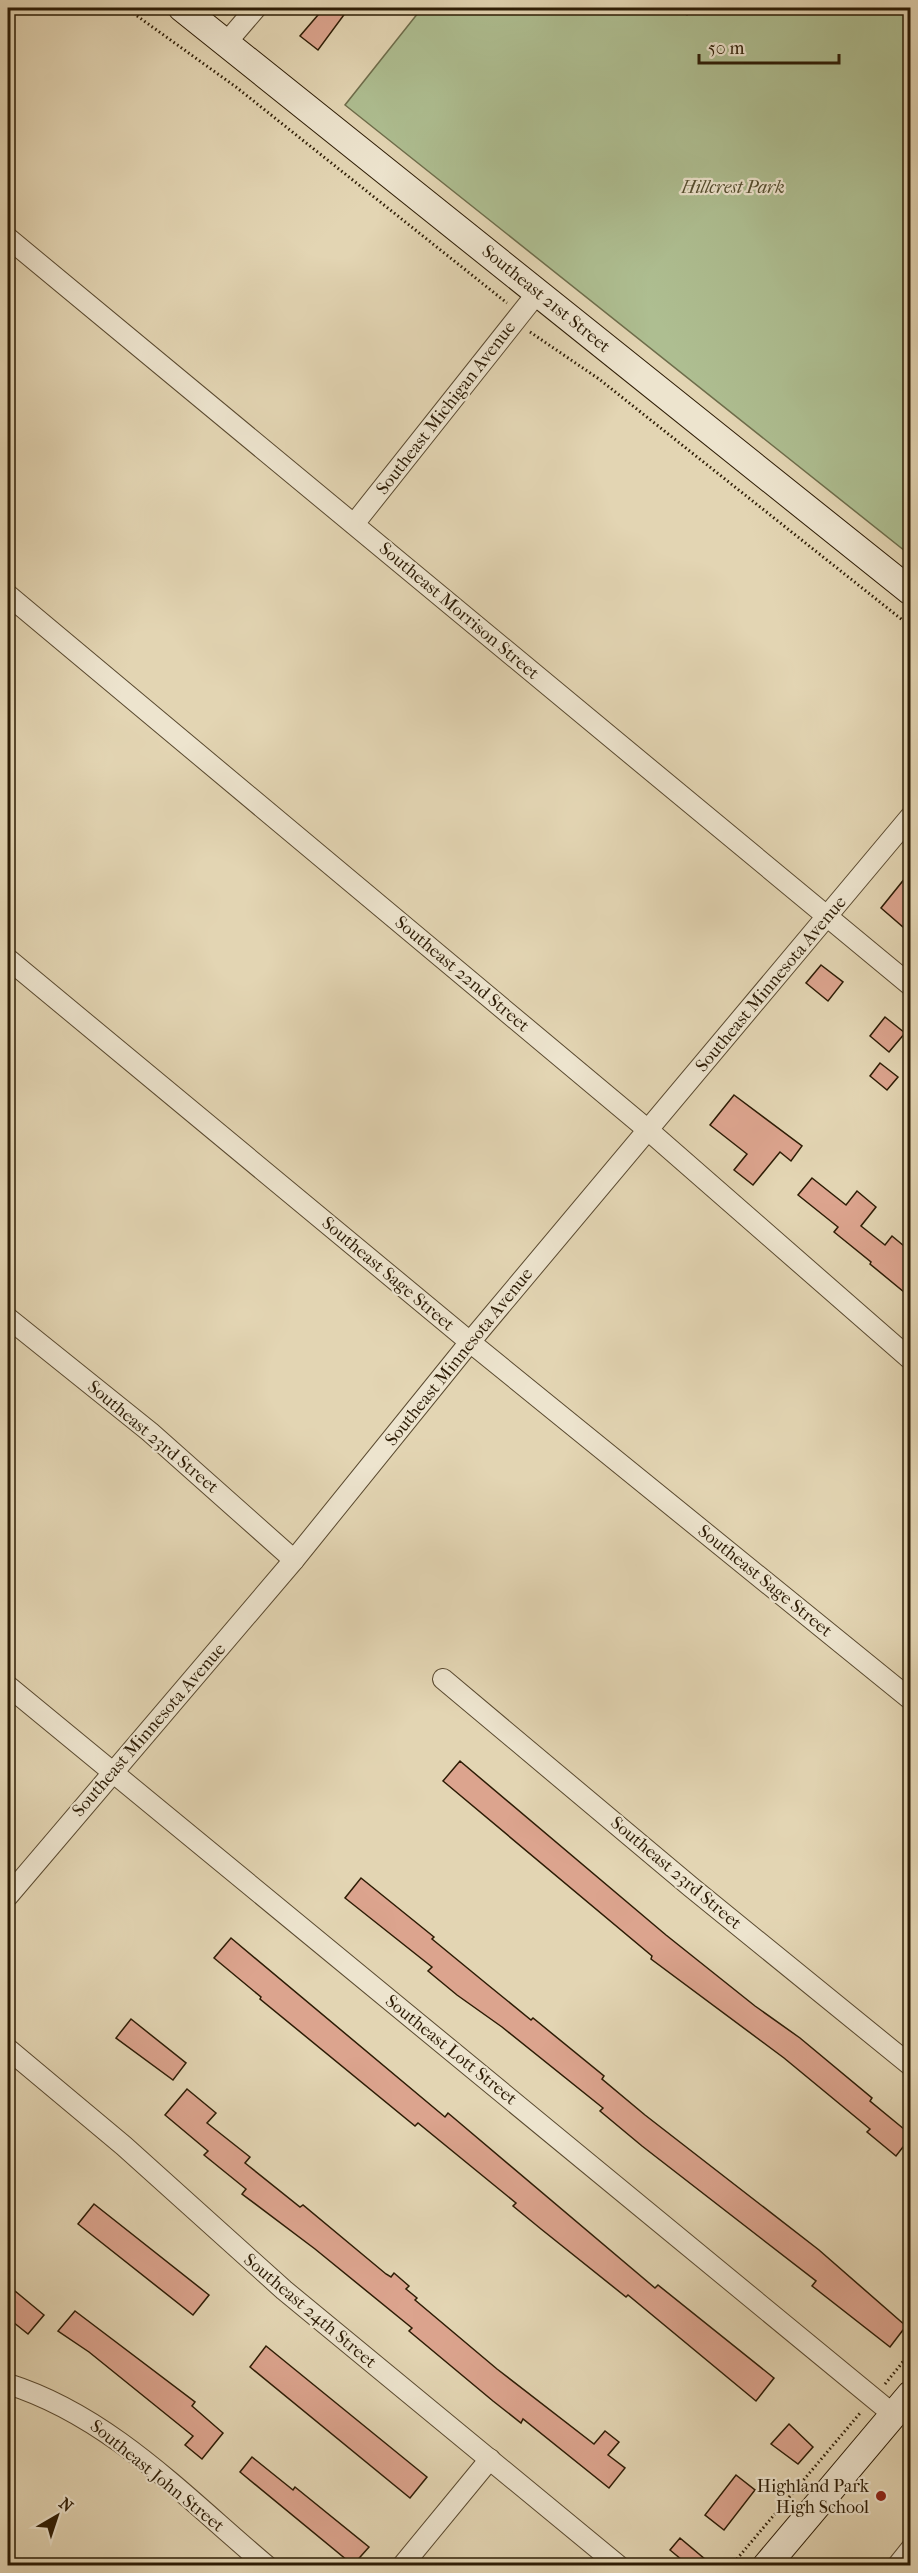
<svg xmlns="http://www.w3.org/2000/svg" width="918" height="2573" viewBox="0 0 918 2573" font-family="'IM FELL French Canon',serif">
<style>
.green{fill:#aebe91;stroke:#6e6d4b;stroke-width:1.5}
.building{fill:#dca48e;stroke:#2d1c05;stroke-width:1.5}
.lines{fill:none;stroke-linecap:round;stroke-linejoin:round}
.service-casing{stroke:#5a4a30;stroke-width:11}
.minor-casing{stroke:#5a4a30;stroke-width:22}
.secondary-casing{stroke:#2d1c05;stroke-width:29}
.path{stroke:#2d1c05;stroke-width:3;stroke-dasharray:1.5 3;stroke-linecap:butt}
.service{stroke:#ede4ce;stroke-width:9}
.minor{stroke:#ede4ce;stroke-width:20}
.secondary{stroke:#ede4ce;stroke-width:27}
.poi-dot{fill:#8f2418;stroke:#ede4ce;stroke-width:2}
.labels{text-anchor:middle;dominant-baseline:central;stroke-width:4.5;stroke-linejoin:round;paint-order:stroke}
.park-label{font-size:18px;font-style:italic;fill:#544d2f;stroke:#ede4ce}
.street-label{font-size:18px;fill:#2d1c05;stroke:#ede4ce}
.poi-label{font-size:18px;fill:#2d1c05;stroke:#ede4ce;text-anchor:end}
</style>
<rect width="100%" height="100%" fill="#e3d5b3"/>
<filter id="stains"><feTurbulence type="fractalNoise" baseFrequency=".00333" numOctaves="4"/><feColorMatrix values="0 0 0 0 .2 0 0 0 0 .09 0 0 0 0 .02 0 0 0 .5 -.17"/></filter>
<radialGradient id="worn" r=".72"><stop offset=".6" stop-color="#630" stop-opacity="0"/><stop offset="1" stop-color="#630" stop-opacity=".3"/></radialGradient>
<path class="green" d="M 422,8 L 677,8 L 687,15 L 694,8 L 910,8 L 910,555 L 345,105 Z"/>
<g class="building">
<path d="M 324,8 L 349,8 L 318,50 L 300,36 Z"/>
<path d="M 910,872 L 910,933 L 881,908 Z"/>
<path d="M 821,965 L 843,982 L 828,1001 L 806,983 Z"/>
<path d="M 885,1017 L 905,1033 L 889,1052 L 870,1036 Z"/>
<path d="M 880,1063 L 898,1077 L 887,1090 L 870,1076 Z"/>
<path d="M 734,1095 L 802,1146 L 791,1161 L 780,1152 L 753,1185 L 734,1170 L 747,1154 L 710,1125 Z"/>
<path d="M 812,1178 L 846,1205 L 857,1191 L 876,1207 L 861,1226 L 885,1245 L 892,1236 L 910,1251 L 910,1297 L 870,1264 L 871,1262 L 834,1232 L 838,1227 L 798,1195 Z"/>
<path d="M 460,1761 L 666,1935 L 755,2006 L 800,2038 L 872,2098 L 870,2101 L 910,2134 L 910,2138 L 896,2156 L 867,2132 L 870,2129 L 784,2058 L 651,1959 L 652,1956 L 443,1781 Z"/>
<path d="M 361,1878 L 434,1937 L 432,1939 L 488,1985 L 531,2020 L 533,2018 L 604,2076 L 602,2079 L 645,2115 L 819,2250 L 906,2326 L 890,2347 L 812,2286 L 816,2281 L 642,2146 L 600,2111 L 603,2108 L 502,2027 L 457,1995 L 428,1971 L 432,1967 L 345,1898 Z"/>
<path d="M 231,1938 L 445,2117 L 448,2113 L 655,2288 L 658,2285 L 774,2378 L 756,2401 L 628,2295 L 626,2297 L 541,2229 L 513,2206 L 516,2203 L 418,2123 L 415,2126 L 260,1999 L 261,1997 L 214,1958 Z"/>
<path d="M 131,2019 L 186,2063 L 173,2080 L 116,2038 Z"/>
<path d="M 187,2089 L 216,2113 L 207,2123 L 250,2157 L 245,2163 L 300,2207 L 303,2205 L 386,2274 L 391,2277 L 394,2273 L 409,2286 L 406,2289 L 417,2298 L 415,2300 L 497,2369 L 594,2444 L 605,2431 L 619,2442 L 608,2455 L 625,2468 L 609,2488 L 523,2419 L 521,2423 L 493,2401 L 409,2331 L 412,2328 L 315,2249 L 242,2194 L 246,2189 L 204,2155 L 208,2151 L 165,2115 Z"/>
<path d="M 94,2204 L 209,2295 L 193,2315 L 78,2224 Z"/>
<path d="M 15,2291 L 44,2315 L 28,2334 L 8,2318 L 8,2301 Z"/>
<path d="M 75,2311 L 195,2402 L 192,2406 L 223,2433 L 202,2459 L 185,2445 L 193,2436 L 89,2352 L 58,2331 Z"/>
<path d="M 266,2346 L 427,2477 L 410,2498 L 250,2367 Z"/>
<path d="M 789,2424 L 813,2447 L 798,2464 L 771,2444 Z"/>
<path d="M 252,2457 L 293,2490 L 295,2487 L 369,2547 L 353,2565 L 240,2472 Z"/>
<path d="M 736,2475 L 755,2490 L 724,2530 L 705,2515 Z"/>
<path d="M 680,2538 L 712,2565 L 688,2565 L 670,2550 Z"/>
</g>
<g class="lines">
<g class="service-casing">
<path id="service" d="M 890,2566 L 910,2541"/>
</g>
<g class="minor-casing">
<g id="minor">
<path d="M 226,43 L 256,8"/>
<path d="M 8,238 L 910,985"/>
<path d="M 354,524 L 538,292"/>
<path d="M 8,595 L 648,1130 L 910,1359"/>
<path d="M 8,959 L 470,1342 L 910,1699"/>
<path d="M 8,1318 L 150,1432 L 294,1560"/>
<path d="M 443,1679 L 691,1887 L 910,2065"/>
<path d="M 8,1686 L 894,2415"/>
<path d="M 8,1896 L 294,1560 L 470,1342 L 910,817"/>
<path d="M 8,2049 L 124,2146 L 284,2290 L 619,2566"/>
<path d="M 8,2384 C 110,2416 186,2498 267,2566"/>
<path d="M 402,2566 L 490,2459"/>
</g>
</g>
<g class="secondary-casing">
<g id="secondary">
<path d="M 182,8 L 910,591"/>
<path d="M 766,2566 L 910,2395"/>
</g>
</g>
<g class="path">
<path d="M 126,8 L 236,87 L 507,303"/>
<path d="M 530,332 L 599,379 L 910,626"/>
<path d="M 885,2384 L 910,2353"/>
<path d="M 731,2566 L 861,2412"/>
</g>
<use href="#service" class="service"/>
<use href="#minor" class="minor"/>
<use href="#secondary" class="secondary"/>
</g>
<circle class="poi-dot" cx="881" cy="2496" r="6"/>
<g class="labels">
<g class="park-label">
<text x="733" y="187">Hillcrest Park</text>
</g>
<g class="street-label">
<text transform="translate(546 299) rotate(39)">Southeast 21st Street</text>
<text transform="translate(446 408) rotate(-52)">Southeast Michigan Avenue</text>
<text transform="translate(459 611) rotate(40)">Southeast Morrison Street</text>
<text transform="translate(462 974) rotate(40)">Southeast 22nd Street</text>
<text transform="translate(771 984) rotate(-50)">Southeast Minnesota Avenue</text>
<text transform="translate(388 1274) rotate(40)">Southeast Sage Street</text>
<text transform="translate(459 1357) rotate(-51)">Southeast Minnesota Avenue</text>
<text transform="translate(153 1437) rotate(40)">Southeast 23rd Street</text>
<text transform="translate(765 1581) rotate(39)">Southeast Sage Street</text>
<text transform="translate(149 1730) rotate(-49)">Southeast Minnesota Avenue</text>
<text transform="translate(676 1873) rotate(40)">Southeast 23rd Street</text>
<text transform="translate(451 2050) rotate(39)">Southeast Lott Street</text>
<text transform="translate(310 2311) rotate(40)">Southeast 24th Street</text>
<text transform="translate(157 2476) rotate(39)">Southeast John Street</text>
</g>
<g class="poi-label">
<text x="869" y="2486">Highland Park<tspan x="869" dy="21">High School</tspan></text>
</g>
</g>
<rect width="918" height="2573" fill="none" stroke="#e3d5b3" stroke-width="30"/>
<rect x="9" y="9" width="900" height="2555" fill="none" stroke="#2d1c05" stroke-width="3"/>
<rect x="15" y="15" width="888" height="2543" fill="none" stroke="#2d1c05" stroke-width="1.5"/>
<g transform="translate(57 2516) rotate(39)" stroke="#ede4ce" stroke-width="4.5" paint-order="stroke">
<path d="M0-4.5L10 22L0 15L-10 22Z" fill="#2d1c05"/>
<text y="-9" font-size="16" font-weight="bold" text-anchor="middle" fill="#2d1c05">N</text>
</g>
<path d="M699 54v9h140v-9" fill="none" stroke="#2d1c05" stroke-width="3"/>
<text x="708" y="54" font-size="18" fill="#2d1c05" stroke="#ede4ce" stroke-width="4.5" paint-order="stroke">50 m</text>
<rect width="100%" height="100%" filter="url(#stains)"/>
<rect width="100%" height="100%" fill="url(#worn)"/>
</svg>
